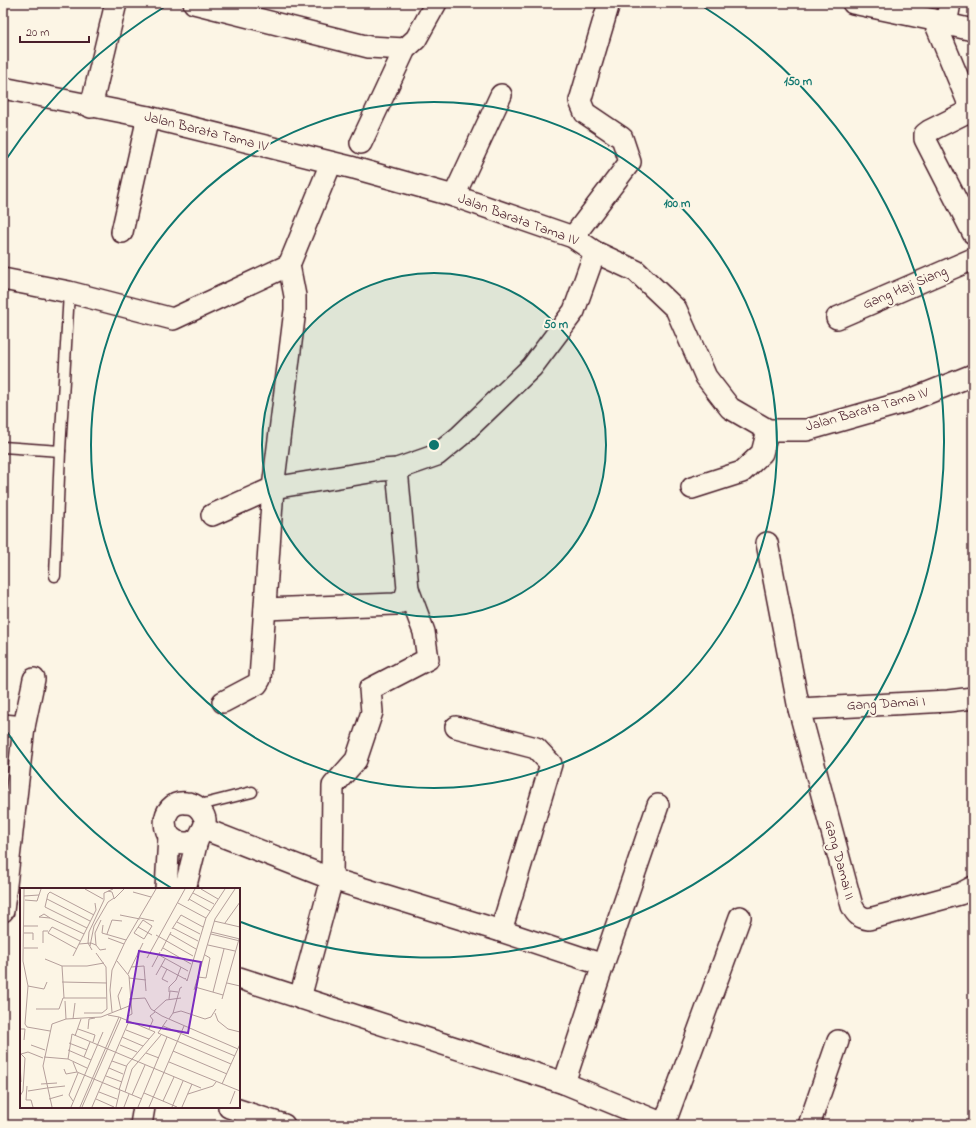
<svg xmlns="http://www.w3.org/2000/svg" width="976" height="1128" viewBox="0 0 976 1128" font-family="'Indie Flower',sans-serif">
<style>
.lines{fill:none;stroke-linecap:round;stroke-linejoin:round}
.service-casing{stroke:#4a1f2b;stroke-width:13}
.minor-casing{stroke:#4a1f2b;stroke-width:24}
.service{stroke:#fcf5e5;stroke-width:10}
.minor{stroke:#fcf5e5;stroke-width:21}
.ring{fill:none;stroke:#0f766e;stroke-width:2}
.labels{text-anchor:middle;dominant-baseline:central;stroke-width:4;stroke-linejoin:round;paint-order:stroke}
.street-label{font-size:14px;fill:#4a1f2b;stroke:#fcf5e5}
.inset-road{fill:none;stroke:#b59f9b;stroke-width:1}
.view{fill:#7b2cbf;fill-opacity:0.15;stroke:#7b2cbf;stroke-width:2}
.inset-edge{fill:none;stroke:#4a1f2b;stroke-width:2}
.centre{fill:#0f766e;stroke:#fcf5e5;stroke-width:2}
.ring-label{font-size:12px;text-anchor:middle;font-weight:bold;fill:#0f766e;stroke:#fcf5e5;stroke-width:4;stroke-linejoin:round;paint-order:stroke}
</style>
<rect width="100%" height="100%" fill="#fcf5e5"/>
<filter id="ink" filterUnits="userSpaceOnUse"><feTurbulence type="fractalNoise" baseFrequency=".025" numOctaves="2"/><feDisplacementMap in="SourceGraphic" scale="8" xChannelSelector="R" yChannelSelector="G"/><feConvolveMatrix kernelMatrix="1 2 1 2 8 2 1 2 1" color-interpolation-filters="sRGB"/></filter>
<g filter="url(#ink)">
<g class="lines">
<g class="service-casing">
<g id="service">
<path d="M 3,447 L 60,451"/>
<path d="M 55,576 L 60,451 L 69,292"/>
<path d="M 196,806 L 252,792"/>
</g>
</g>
<g class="minor-casing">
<g id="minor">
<path d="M 194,3 L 369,47 L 405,49"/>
<path d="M 853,3 L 934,20 L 946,24 L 973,30"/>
<path d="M 934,20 L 973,114"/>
<path d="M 946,24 L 950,3"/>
<path d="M 3,88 L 148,117 L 354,168 L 454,196 L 573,237 L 595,252 L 636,271 L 676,309 L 706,377 L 730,408 L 768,430 L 807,430 L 905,402 L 973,375"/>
<path d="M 91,107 L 116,3"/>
<path d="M 971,110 L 929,131 L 925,134 L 925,139 L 973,233"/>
<path d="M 361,143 L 405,49 L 416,39 L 436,3"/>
<path d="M 454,196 L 501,95"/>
<path d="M 122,232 L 148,117"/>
<path d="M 573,237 L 630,162 L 622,138 L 585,113 L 580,101 L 609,3"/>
<path d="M 3,279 L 69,292 L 173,319 L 289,265 L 331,163"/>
<path d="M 837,318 L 973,259"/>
<path d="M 692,488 L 742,472 L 762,453 L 768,430"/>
<path d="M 212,515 L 273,488 L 382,470 L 397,469 L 437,455 L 460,436 L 532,367 L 574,311 L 595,252"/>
<path d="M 767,543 L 799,709 L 852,906 C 856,914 860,918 869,919 L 960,894 L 973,887"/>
<path d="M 265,609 L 395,604 L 404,601 L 408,589 L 397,469"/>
<path d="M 223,702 L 257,684 L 260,679 L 273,488 L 295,310 L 295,296 L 289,265"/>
<path d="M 799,709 L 948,701 L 973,698"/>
<path d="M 3,725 L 24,727"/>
<path d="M 456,727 L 536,748 L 551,764 L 501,931"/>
<path d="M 204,829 L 332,879 L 501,931 L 603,965"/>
<path d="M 166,889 L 169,836"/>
<path d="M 185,889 C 188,877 191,865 194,853 C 195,849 196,843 198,839 C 201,831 208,825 204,816 C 200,808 195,803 186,803 C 158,800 158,845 187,843 C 191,843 195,840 198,838"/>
<path d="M 3,911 L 24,727 L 34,679"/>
<path d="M 239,978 L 564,1083 L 664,1124"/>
<path d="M 300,998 L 332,879 L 333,786 L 356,760 L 372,712 L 370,689 L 428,659 L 424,632 L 408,589"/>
<path d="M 564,1083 L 603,965 L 658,805"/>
<path d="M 229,1107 L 284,1125"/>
<path d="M 141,1125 L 144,1107"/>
<path d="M 664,1125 L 740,917"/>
<path d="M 809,1125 L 838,1041"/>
</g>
</g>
<use href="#service" class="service"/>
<use href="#minor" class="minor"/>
</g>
</g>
<circle cx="434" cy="445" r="172" fill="#0f766e" fill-opacity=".12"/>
<g class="ring">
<circle cx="434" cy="445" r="172"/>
<circle cx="434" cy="445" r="343"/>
<path d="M173 889A515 515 0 0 1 5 729M5 161A515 515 0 0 1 169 4M699 4A515 515 0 0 1 241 922"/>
</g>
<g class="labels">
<g class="street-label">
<text transform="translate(206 132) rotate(14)">Jalan Barata Tama IV</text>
<text transform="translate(518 220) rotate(20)">Jalan Barata Tama IV</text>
<text transform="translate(905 288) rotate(-23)">Gang Haji Siang</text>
<text transform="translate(867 410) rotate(-16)">Jalan Barata Tama IV</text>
<text transform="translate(886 704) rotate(-3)">Gang Damai I</text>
<text transform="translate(839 860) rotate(75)">Gang Damai II</text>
</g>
</g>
<g transform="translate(20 888)">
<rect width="220" height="220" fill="#fcf5e5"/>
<path class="inset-road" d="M 4,1 L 3,73 L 8,98 L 5,136 L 7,139 L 30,143M 65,1 L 83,11M 181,1 L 198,11M 113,4 L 131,9M 173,5 L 194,16M 4,8 L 19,7M 27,11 L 70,33M 94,11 L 104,1M 169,11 L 190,23M 5,12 L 17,13 L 21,1M 84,12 L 84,5 L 93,1M 168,13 L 175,1M 88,14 L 94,10 L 92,4 L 88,3M 158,15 L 186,30M 100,27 L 120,31M 30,30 L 19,29 L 24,26 L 30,30 L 64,46M 120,30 L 134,33M 123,32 L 132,38 L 124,51 L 114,45 ZM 194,33 L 220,39M 157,34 L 180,46M 205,35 L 220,14M 83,37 L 82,45 L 106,52M 3,38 L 18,38M 118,39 L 132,47M 67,40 L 25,19 L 28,6 L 30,4 L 74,27M 153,40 L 178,53M 152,41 L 161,27 L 183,39M 191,44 L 220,51M 4,45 L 13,45 L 13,52M 28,45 L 32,39 L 60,53M 28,45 L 57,61M 87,46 L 92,32 L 102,33M 150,46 L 176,61M 191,46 L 220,53M 136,47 L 173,68M 88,50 L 104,56M 23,55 L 23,43 L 28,43M 59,56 L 71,55 L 76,57 L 80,62 L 86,61M 76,57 L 75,45 L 81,32M 188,57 L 215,63M 70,58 L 74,38 L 88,14M 4,60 L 18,60M 143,60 L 171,76M 72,62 L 68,55 L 69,44 L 84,12M 141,63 L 151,44M 139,67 L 168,83M 53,68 L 76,22 L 75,15M 127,70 L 165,1M 25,71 L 42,78 L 67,78 L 84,75M 97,73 L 109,88 L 112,126 L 108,128M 42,78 L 44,110M 141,78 L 165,91M 111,79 L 124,78 L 126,103M 132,79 L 140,64M 147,81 L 142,91 L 148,94M 108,86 L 123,55M 136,87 L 145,71M 178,89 L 186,90 L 190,70 L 185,67M 109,90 L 126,92M 165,90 L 167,93 L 186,30 L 205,1M 42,94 L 87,95M 207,95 L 220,98M 8,98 L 24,101 L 27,94M 175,99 L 203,107M 174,102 L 195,31 L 215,1M 149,104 L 149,99 L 156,92 L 161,79M 193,104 L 204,61M 109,111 L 125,110 L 131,121 L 142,128 L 218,161M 149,111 L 150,103 L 158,104M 202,111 L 219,51M 45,113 L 46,131M 16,121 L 39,121 L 43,110 L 86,110M 101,122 L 98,108 L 102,99M 134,123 L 146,112 L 161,110M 92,124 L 90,102 L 92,82 L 105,54 L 136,1M 64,125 L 82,125 L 87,121 L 86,79 L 76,65M 153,125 L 160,100 L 162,99M 195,125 L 198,133 L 208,141 L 220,144M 88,127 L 99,129 L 135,144 L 107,177 L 99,202M 53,131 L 55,115M 149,131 L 153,125 L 161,123 L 185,131 L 191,129 L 196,121M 147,132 L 138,145 L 211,176M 143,138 L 215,168M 0,141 L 5,141 L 4,152M 58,141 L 75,147 L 73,154M 68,141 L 69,131 L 75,130M 129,141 L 133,132 L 130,128 L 135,124M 106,142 L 129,151M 55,148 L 61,131M 102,149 L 123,158M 49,155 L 67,162M 11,157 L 25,162M 100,157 L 117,164M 48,162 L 71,172M 153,163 L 207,186M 126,165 L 139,170M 1,166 L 8,164 L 23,170M 24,169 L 48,171 L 67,180M 64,169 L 70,154M 48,171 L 52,146 L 181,200M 92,173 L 106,178M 0,174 L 1,194M 53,174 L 57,184 L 122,211M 149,174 L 220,203M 89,180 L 103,186M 44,181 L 46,186 L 57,184M 86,188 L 102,194M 21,196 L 37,195M 202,196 L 220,156M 7,198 L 6,212 L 11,212 L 13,219M 27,200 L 45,198M 8,203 L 27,200M 79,204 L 97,211M 105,204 L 112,181 L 141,147M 124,205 L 157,219M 168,206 L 193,198 L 196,194M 112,207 L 125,177M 0,208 L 3,203 L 5,170 L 1,166M 29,211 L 43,207M 76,211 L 94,219M 53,213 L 49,207 L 58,185M 143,213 L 154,189M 210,216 L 215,203M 32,219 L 23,178 L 32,136 L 46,131 L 81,129 L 109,118M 51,219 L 83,144M 60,219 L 99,129M 62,219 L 101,130M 72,219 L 109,133M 96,219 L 100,202M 104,219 L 109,206M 118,219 L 147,149M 129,219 L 164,138M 152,219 L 163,193M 162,219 L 172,196"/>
<path class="view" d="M 119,63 L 181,74 L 168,145 L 107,134 Z"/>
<rect width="220" height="220" class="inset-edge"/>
</g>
<circle cx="434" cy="445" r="6" class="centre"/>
<g class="ring-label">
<text x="798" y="85">150 m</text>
<text x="677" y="207">100 m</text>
<text x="556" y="328">50 m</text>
</g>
<rect width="976" height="1128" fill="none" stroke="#fcf5e5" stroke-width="16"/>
<rect x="8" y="8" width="960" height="1112" fill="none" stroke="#4a1f2b" stroke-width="1.5" filter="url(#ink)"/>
<path d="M20 36v6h69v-6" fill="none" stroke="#4a1f2b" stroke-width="2"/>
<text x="26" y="36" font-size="12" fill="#4a1f2b" stroke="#fcf5e5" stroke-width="3" paint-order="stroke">20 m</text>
</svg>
